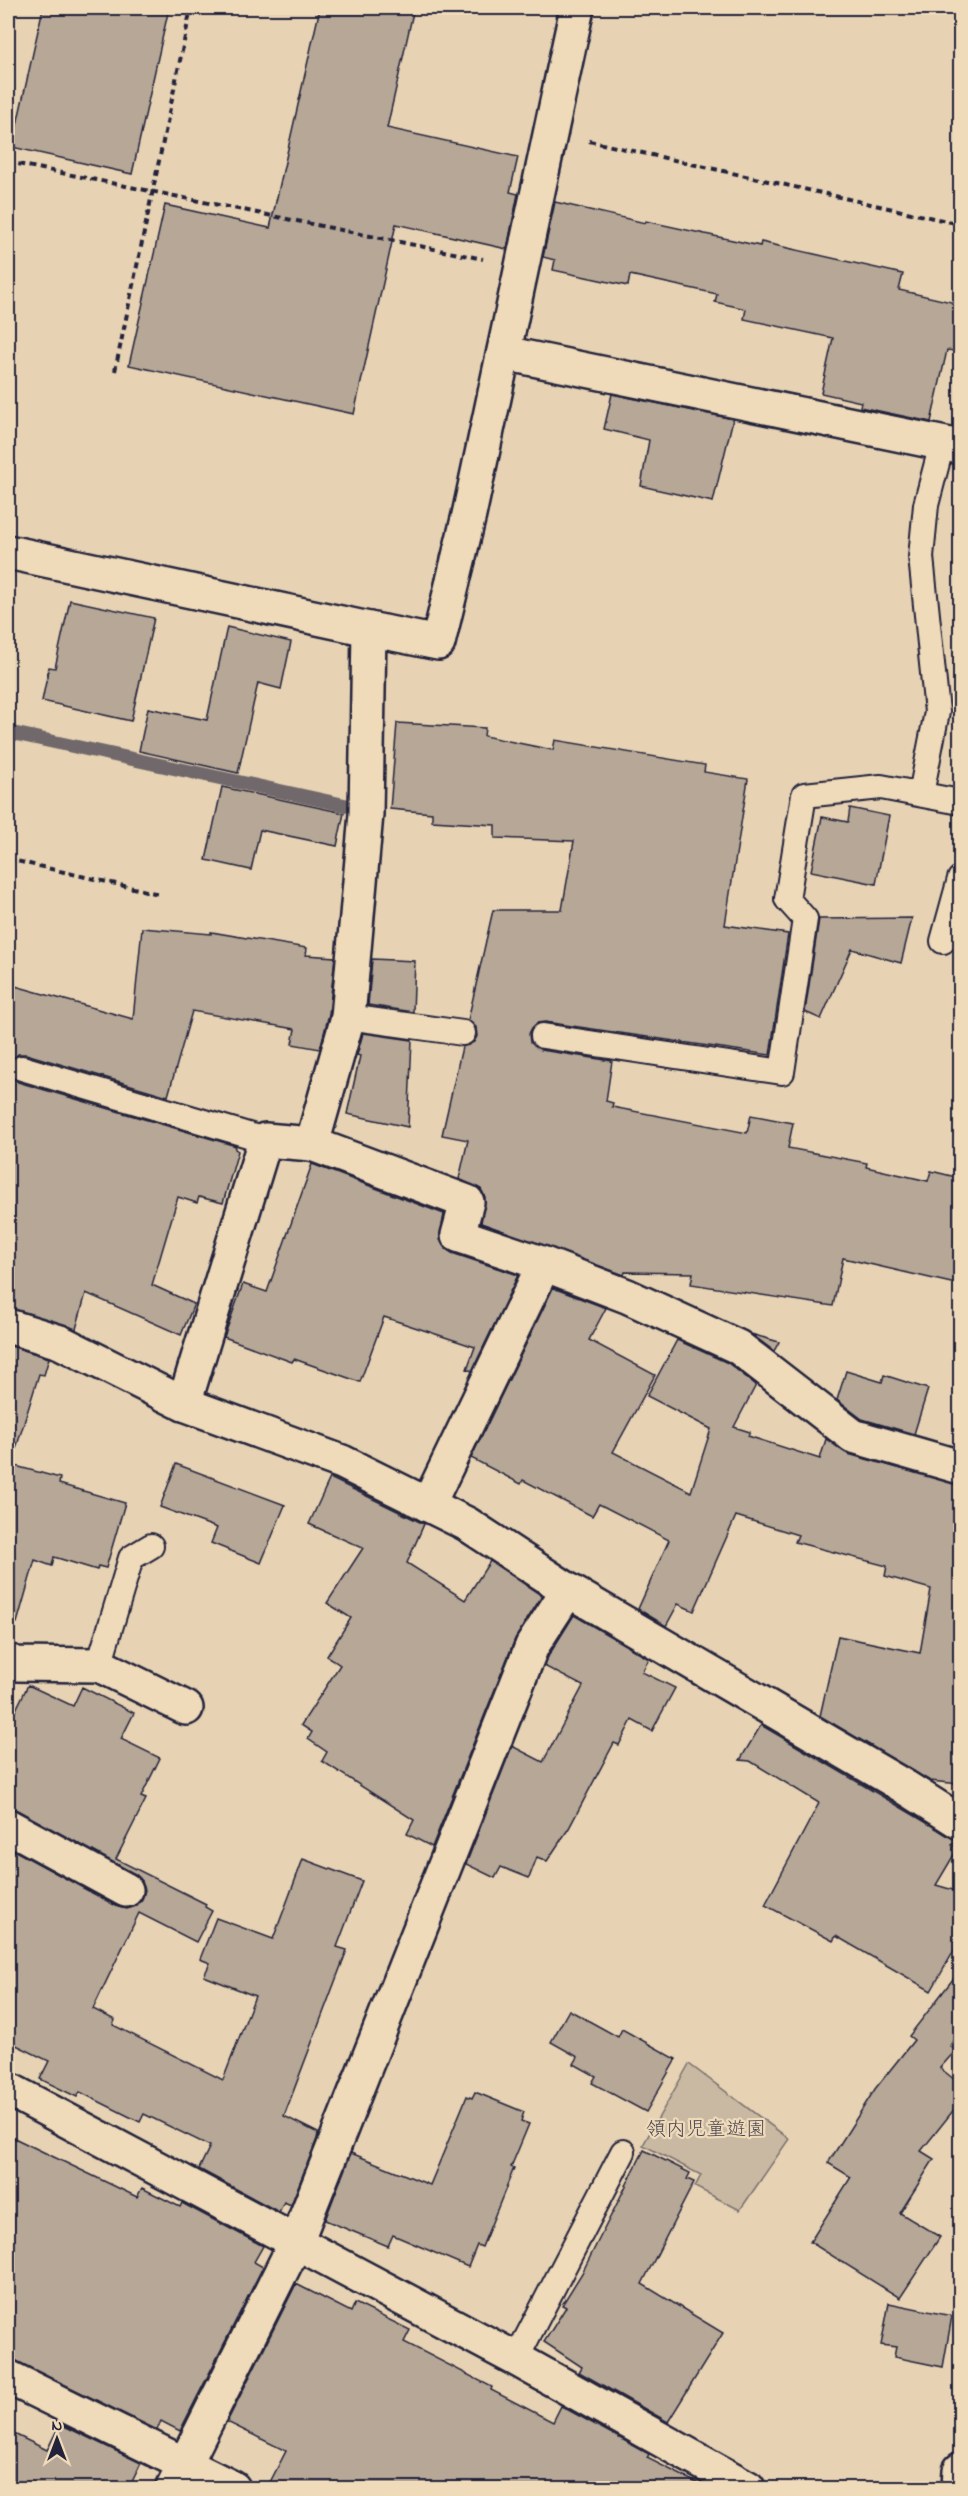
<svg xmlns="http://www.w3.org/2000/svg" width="968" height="2496" viewBox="0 0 968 2496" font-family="'Indie Flower','Klee One',sans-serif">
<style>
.green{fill:#c9b9a2;stroke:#766e6e;stroke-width:1.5}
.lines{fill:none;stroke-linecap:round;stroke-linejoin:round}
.stream{stroke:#70686b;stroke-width:14}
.building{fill:#b6a796;stroke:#22223b;stroke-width:1.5}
.lane-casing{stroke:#22223b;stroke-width:28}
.street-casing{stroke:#22223b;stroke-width:38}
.secondary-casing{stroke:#22223b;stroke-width:38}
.path{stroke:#22223b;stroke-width:4;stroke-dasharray:6 4.5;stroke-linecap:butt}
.lane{stroke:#efdab9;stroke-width:24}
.street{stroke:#efdab9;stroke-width:33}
.secondary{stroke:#efdab9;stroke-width:33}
.labels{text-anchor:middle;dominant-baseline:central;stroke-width:4.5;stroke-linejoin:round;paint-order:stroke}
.park-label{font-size:20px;fill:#4c4855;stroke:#efdab9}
</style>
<rect width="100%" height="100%" fill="#e7d3b4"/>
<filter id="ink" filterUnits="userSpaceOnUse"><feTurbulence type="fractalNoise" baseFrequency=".0167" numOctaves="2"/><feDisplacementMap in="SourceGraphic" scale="12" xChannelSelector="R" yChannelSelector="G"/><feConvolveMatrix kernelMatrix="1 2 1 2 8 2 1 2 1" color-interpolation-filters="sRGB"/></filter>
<g filter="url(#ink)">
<path class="green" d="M 689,2064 L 789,2139 L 740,2210 L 695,2187 L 701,2175 L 643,2145 Z"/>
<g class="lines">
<path class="stream" d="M 8,732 L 349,806"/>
</g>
<g class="building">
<path d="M 43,8 L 169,8 L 132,174 L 12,147 Z"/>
<path d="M 320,8 L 414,8 L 387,128 L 518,157 L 510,192 L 518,194 L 507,249 L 396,224 L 354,414 L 129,365 L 165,205 L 270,228 Z"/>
<path d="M 555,202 L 645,223 L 646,221 L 760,246 L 761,242 L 903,274 L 899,290 L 960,304 L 960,323 L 954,351 L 947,350 L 931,422 L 860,407 L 861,402 L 821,393 L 833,338 L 744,319 L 746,309 L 715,302 L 717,294 L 630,275 L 628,286 L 553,270 L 555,260 L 543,257 Z"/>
<path d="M 612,394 L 733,419 L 713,502 L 641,486 L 649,440 L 604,429 Z"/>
<path d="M 70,600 L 154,618 L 131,721 L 42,701 L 49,667 L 55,668 Z"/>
<path d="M 227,627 L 291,642 L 281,689 L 258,683 L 238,773 L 139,751 L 148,708 L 207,720 Z"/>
<path d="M 397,723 L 485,728 L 484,736 L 553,750 L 555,740 L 705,765 L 704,772 L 748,779 L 725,925 L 788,934 L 770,1055 L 545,1022 L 537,1023 L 532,1028 L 529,1034 L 530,1042 L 541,1050 L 612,1061 L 606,1101 L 613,1103 L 612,1107 L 747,1133 L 751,1115 L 793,1123 L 788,1148 L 867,1163 L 866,1167 L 928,1181 L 931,1171 L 960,1178 L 960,1285 L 843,1258 L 833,1306 L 691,1284 L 693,1273 L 625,1272 L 624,1275 L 481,1223 L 485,1197 L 481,1189 L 459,1179 L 468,1140 L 442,1135 L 462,1047 L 474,1042 L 477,1036 L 476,1027 L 468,1020 L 493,910 L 562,910 L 574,841 L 495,838 L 495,825 L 432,821 L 432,813 L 390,809 Z"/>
<path d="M 222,787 L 344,813 L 337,846 L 260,830 L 251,870 L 206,860 Z"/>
<path d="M 850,808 L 889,816 L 876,884 L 811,871 L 822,817 L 848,822 Z"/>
<path d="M 912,918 L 901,963 L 852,949 L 821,1019 L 805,1012 L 819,919 Z"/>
<path d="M 142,928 L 211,934 L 211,932 L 307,948 L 306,955 L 335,957 L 329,1014 L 320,1049 L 292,1044 L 295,1029 L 192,1011 L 168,1096 L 26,1054 L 18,1054 L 9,1063 L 8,1072 L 18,1082 L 236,1146 L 235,1149 L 238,1151 L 223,1203 L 199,1197 L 197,1203 L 178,1197 L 152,1285 L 194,1304 L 181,1335 L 86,1293 L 76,1329 L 8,1308 L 8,984 L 133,1019 Z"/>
<path d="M 372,959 L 415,961 L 413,1012 L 368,1005 Z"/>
<path d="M 363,1033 L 412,1040 L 408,1127 L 347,1114 L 360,1056 L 357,1055 Z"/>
<path d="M 312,1164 L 444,1214 L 440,1239 L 445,1248 L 452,1253 L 518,1275 L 472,1371 L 467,1369 L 475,1347 L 384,1317 L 360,1382 L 294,1359 L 292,1362 L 224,1337 L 243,1284 L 267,1292 Z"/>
<path d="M 553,1288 L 606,1308 L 589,1340 L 655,1375 L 613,1452 L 691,1492 L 711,1429 L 647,1396 L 677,1340 L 728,1363 L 756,1385 L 734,1427 L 750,1432 L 748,1436 L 820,1459 L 826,1439 L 848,1454 L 960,1485 L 960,1784 L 930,1781 L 820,1716 L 838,1636 L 920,1653 L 931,1589 L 885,1576 L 887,1566 L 795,1542 L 798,1535 L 736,1516 L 694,1611 L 678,1604 L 666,1626 L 638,1609 L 669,1540 L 599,1504 L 592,1516 L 523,1480 L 521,1484 L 471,1458 Z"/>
<path d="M 751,1334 L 779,1342 L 774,1351 Z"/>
<path d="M 8,1345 L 49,1358 L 44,1375 L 39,1374 L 16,1449 L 8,1448 Z"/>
<path d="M 846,1371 L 882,1382 L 884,1375 L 928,1389 L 914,1434 L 862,1419 L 837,1400 Z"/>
<path d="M 8,1464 L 60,1478 L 59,1484 L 125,1503 L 106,1568 L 98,1566 L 97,1570 L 54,1557 L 52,1566 L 35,1560 L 17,1623 L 8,1622 Z"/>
<path d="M 176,1464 L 285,1505 L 261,1563 L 211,1543 L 217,1528 L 160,1507 Z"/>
<path d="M 330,1478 L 424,1524 L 407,1563 L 465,1600 L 490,1561 L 542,1596 L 515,1639 L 432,1847 L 407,1834 L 414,1820 L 322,1761 L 327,1752 L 308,1739 L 312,1732 L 301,1725 L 340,1665 L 327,1656 L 351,1618 L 327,1603 L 363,1548 L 309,1524 Z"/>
<path d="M 574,1615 L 649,1659 L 642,1672 L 675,1688 L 652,1731 L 632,1720 L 619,1745 L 614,1743 L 569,1828 L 547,1861 L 537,1857 L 529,1878 L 501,1867 L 495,1878 L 466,1864 L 512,1746 L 543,1762 L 583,1686 L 544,1666 L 549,1655 Z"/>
<path d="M 28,1685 L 73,1706 L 82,1687 L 134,1713 L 121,1739 L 160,1758 L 141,1797 L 146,1799 L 116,1859 L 206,1904 L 205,1907 L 212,1911 L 196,1942 L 139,1913 L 93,2009 L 115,2020 L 113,2025 L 223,2080 L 255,1996 L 204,1976 L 210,1963 L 200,1959 L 216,1918 L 273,1939 L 303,1859 L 362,1881 L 337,1947 L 347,1950 L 284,2116 L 318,2133 L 317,2139 L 291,2205 L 284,2202 L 279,2212 L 199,2169 L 210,2146 L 144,2114 L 140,2122 L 80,2092 L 77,2097 L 40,2079 L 49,2061 L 8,2041 L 8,1847 L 118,1907 L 127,1909 L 136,1906 L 142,1899 L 145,1890 L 142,1881 L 135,1874 L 17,1810 L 8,1807 L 8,1726 Z"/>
<path d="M 761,1725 L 956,1840 L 952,1845 L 958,1848 L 936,1885 L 960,1892 L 960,1940 L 931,1991 L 836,1936 L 833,1941 L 765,1905 L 819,1803 L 750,1761 L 740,1760 Z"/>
<path d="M 960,1970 L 960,2028 L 950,2046 L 956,2050 L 940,2068 L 960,2084 L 960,2102 L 921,2151 L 934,2159 L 900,2213 L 940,2237 L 900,2298 L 810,2242 L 851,2177 L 828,2163 L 875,2089 L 914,2040 L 909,2036 Z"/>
<path d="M 569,2010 L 618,2037 L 622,2029 L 676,2059 L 646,2112 L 592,2083 L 596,2076 L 574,2064 L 578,2057 L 551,2042 Z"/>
<path d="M 475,2092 L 524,2112 L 521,2121 L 529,2124 L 511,2167 L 514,2168 L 482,2247 L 477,2245 L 468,2267 L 393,2235 L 388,2246 L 325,2220 L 351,2153 L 430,2185 L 467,2096 L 472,2098 Z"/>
<path d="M 8,2135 L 137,2197 L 142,2188 L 180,2207 L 182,2203 L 263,2246 L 254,2262 L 263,2267 L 180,2431 L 161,2421 L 157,2430 L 8,2357 Z"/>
<path d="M 644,2150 L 690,2173 L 687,2179 L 694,2182 L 642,2284 L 723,2333 L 668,2422 L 579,2372 L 582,2367 L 544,2342 L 566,2307 L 562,2305 L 582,2273 Z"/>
<path d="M 296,2284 L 351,2312 L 355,2303 L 410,2330 L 404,2342 L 492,2387 L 491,2390 L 553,2422 L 561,2406 L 649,2454 L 647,2458 L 707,2488 L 267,2488 L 286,2451 L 227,2422 Z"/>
<path d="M 889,2303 L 952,2316 L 943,2367 L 894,2357 L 896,2347 L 881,2345 Z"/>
<path d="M 60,2424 L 141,2463 L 129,2488 L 8,2488 L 8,2431 L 47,2450 Z"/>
</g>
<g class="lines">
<g class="lane-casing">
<g id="lane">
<path d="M 921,794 L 937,712 L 921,557 L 926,505 L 942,444"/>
<path d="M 943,941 L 960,879"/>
<path d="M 348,1017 L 463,1033"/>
<path d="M 543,1036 L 782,1072 L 805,919 L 787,899 L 804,795 L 881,787 L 960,802"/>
<path d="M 22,1068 L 265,1140"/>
<path d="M 99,1665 L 131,1558 L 151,1546"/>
<path d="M 516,2359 L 623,2152"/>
</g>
</g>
<g class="street-casing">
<g id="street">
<path d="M 504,353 L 960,447"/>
<path d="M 8,552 L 369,629"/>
<path d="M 312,1144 L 467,1202 L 458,1235 L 544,1264 L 627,1296 L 738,1347 L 853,1436 L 960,1467"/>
<path d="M 8,1326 L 60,1342 L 184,1404 L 342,1462 L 467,1524 L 568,1590 L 905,1787 L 960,1822"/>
<path d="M 184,1404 L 265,1140 L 312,1144 L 348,1017 L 366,814 L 369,629 L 438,643 L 469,515 L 577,8"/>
<path d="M 428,1505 L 544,1264"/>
<path d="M 8,1661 L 16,1664 L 99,1665 L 186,1708"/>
<path d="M 8,1826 L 126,1890"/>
<path d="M 8,2089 L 516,2359 L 748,2488"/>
<path d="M 8,2377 L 233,2488"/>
<path d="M 173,2488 L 296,2242 L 532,1646 L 568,1590"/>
</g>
</g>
<g class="secondary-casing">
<path id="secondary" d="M 959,2488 L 960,2470"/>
</g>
<g class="path">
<path d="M 589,141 L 960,224"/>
<path d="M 8,162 L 483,259"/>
<path d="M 115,371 L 191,8"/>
<path d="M 8,859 L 159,894"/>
<path d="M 8,2147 L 12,2136"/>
</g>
<use href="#lane" class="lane"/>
<use href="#street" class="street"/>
<use href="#secondary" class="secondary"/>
</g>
</g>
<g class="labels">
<g class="park-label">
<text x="706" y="2130">領内児童遊園</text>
</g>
</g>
<rect width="968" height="2496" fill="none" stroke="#efdab9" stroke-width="30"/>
<rect x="15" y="15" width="938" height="2466" fill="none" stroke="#22223b" stroke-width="2" filter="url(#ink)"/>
<g transform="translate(57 2439)" stroke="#efdab9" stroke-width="4.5" paint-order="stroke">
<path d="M0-4.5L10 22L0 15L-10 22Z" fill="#22223b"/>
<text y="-9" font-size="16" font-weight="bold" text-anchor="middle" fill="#22223b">N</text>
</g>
</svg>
